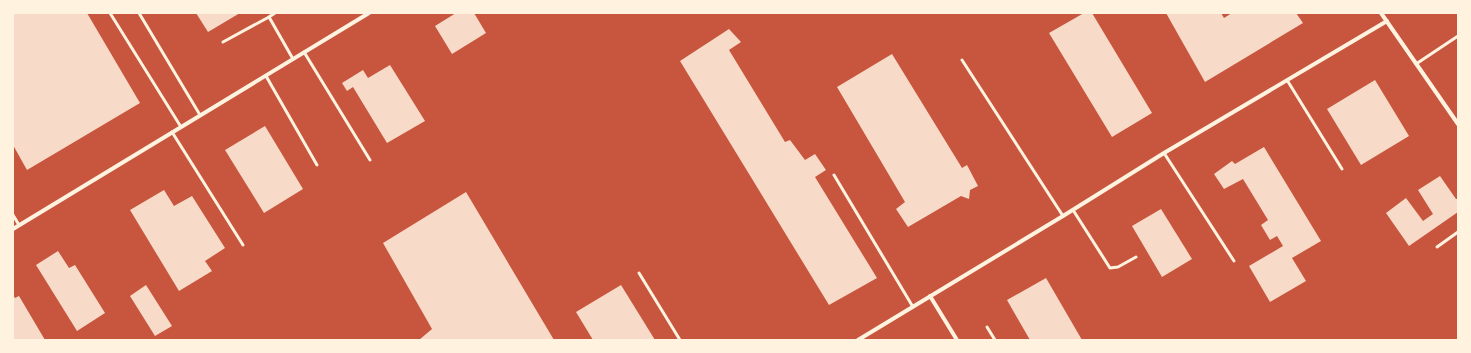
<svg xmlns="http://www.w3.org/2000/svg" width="1471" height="353" viewBox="0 0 1471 353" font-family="Cabin,sans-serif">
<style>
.building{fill:#f7dbc8}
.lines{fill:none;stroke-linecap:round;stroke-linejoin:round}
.service{stroke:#fff3e0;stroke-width:3}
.minor{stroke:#fff3e0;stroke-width:4}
</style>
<rect width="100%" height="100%" fill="#c8553d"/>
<g class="building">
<path d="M 13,13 L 87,13 L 140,103 L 27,170 L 13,145 Z"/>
<path d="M 196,13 L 240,13 L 208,32 Z"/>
<path d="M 456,13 L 474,13 L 486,33 L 452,54 L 435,26 Z"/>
<path d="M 1084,13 L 1092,13 L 1152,113 L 1112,137 L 1049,33 Z"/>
<path d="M 1166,13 L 1221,13 L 1224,18 L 1232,13 L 1296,13 L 1303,23 L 1205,82 Z"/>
<path d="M 729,29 L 741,42 L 729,50 L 785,142 L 790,140 L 805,160 L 815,154 L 826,170 L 815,177 L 877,278 L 829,305 L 680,61 Z"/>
<path d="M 892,54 L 962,168 L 967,165 L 978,186 L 970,190 L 969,199 L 961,196 L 908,227 L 896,209 L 905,202 L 837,87 Z"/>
<path d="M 390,65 L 425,121 L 387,143 L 353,87 L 347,91 L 342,83 L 363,70 L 368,78 Z"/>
<path d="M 1375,80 L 1409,136 L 1361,165 L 1327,109 Z"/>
<path d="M 265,126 L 303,189 L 264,213 L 225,150 Z"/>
<path d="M 1264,147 L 1321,241 L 1292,258 L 1306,281 L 1270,302 L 1249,266 L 1283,246 L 1277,236 L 1270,240 L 1261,225 L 1268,220 L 1243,179 L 1224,189 L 1214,174 L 1232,161 L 1235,164 Z"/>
<path d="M 1440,176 L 1456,199 L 1458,199 L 1458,212 L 1409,246 L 1386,213 L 1406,198 L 1423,221 L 1433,214 L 1418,190 Z"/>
<path d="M 164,190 L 174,206 L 192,196 L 225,248 L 205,261 L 212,271 L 179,291 L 130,210 Z"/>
<path d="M 466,192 L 554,340 L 419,340 L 432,329 L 383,243 Z"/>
<path d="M 1161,209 L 1192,259 L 1162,277 L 1132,226 Z"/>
<path d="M 58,251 L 69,268 L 75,265 L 105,313 L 77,331 L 36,265 Z"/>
<path d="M 1046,278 L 1082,340 L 1030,340 L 1007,300 Z"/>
<path d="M 146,285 L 172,326 L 155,336 L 130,296 Z"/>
<path d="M 621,285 L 655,340 L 593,340 L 576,312 Z"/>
<path d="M 13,295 L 15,298 L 19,296 L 45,340 L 13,340 Z"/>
</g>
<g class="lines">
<g class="service">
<path d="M 110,13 L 181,127"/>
<path d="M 139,13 L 200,115"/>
<path d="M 275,13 L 269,17 L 293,59"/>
<path d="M 223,42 L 269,17"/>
<path d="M 304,52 L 370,160"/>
<path d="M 962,60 L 1063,216"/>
<path d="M 1416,64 L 1458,36"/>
<path d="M 266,76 L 317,165"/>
<path d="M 1287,80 L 1342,169"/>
<path d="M 172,132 L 243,245"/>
<path d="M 1164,153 L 1234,261"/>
<path d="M 834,175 L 913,307"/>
<path d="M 1073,210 L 1110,268 L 1118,267 L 1136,257"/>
<path d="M 13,215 L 19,225"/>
<path d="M 1437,247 L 1458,232"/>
<path d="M 639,273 L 680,340"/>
<path d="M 987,327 L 995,340"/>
</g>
<g class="minor">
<path d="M 1381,13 L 1458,124"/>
<path d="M 13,229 L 369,13"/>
<path d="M 930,296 L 957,340"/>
<path d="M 858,340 L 1063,216 L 1164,153 L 1387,21"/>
</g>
</g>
<rect width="1471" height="353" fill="none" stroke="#fff3e0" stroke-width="28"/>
</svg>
